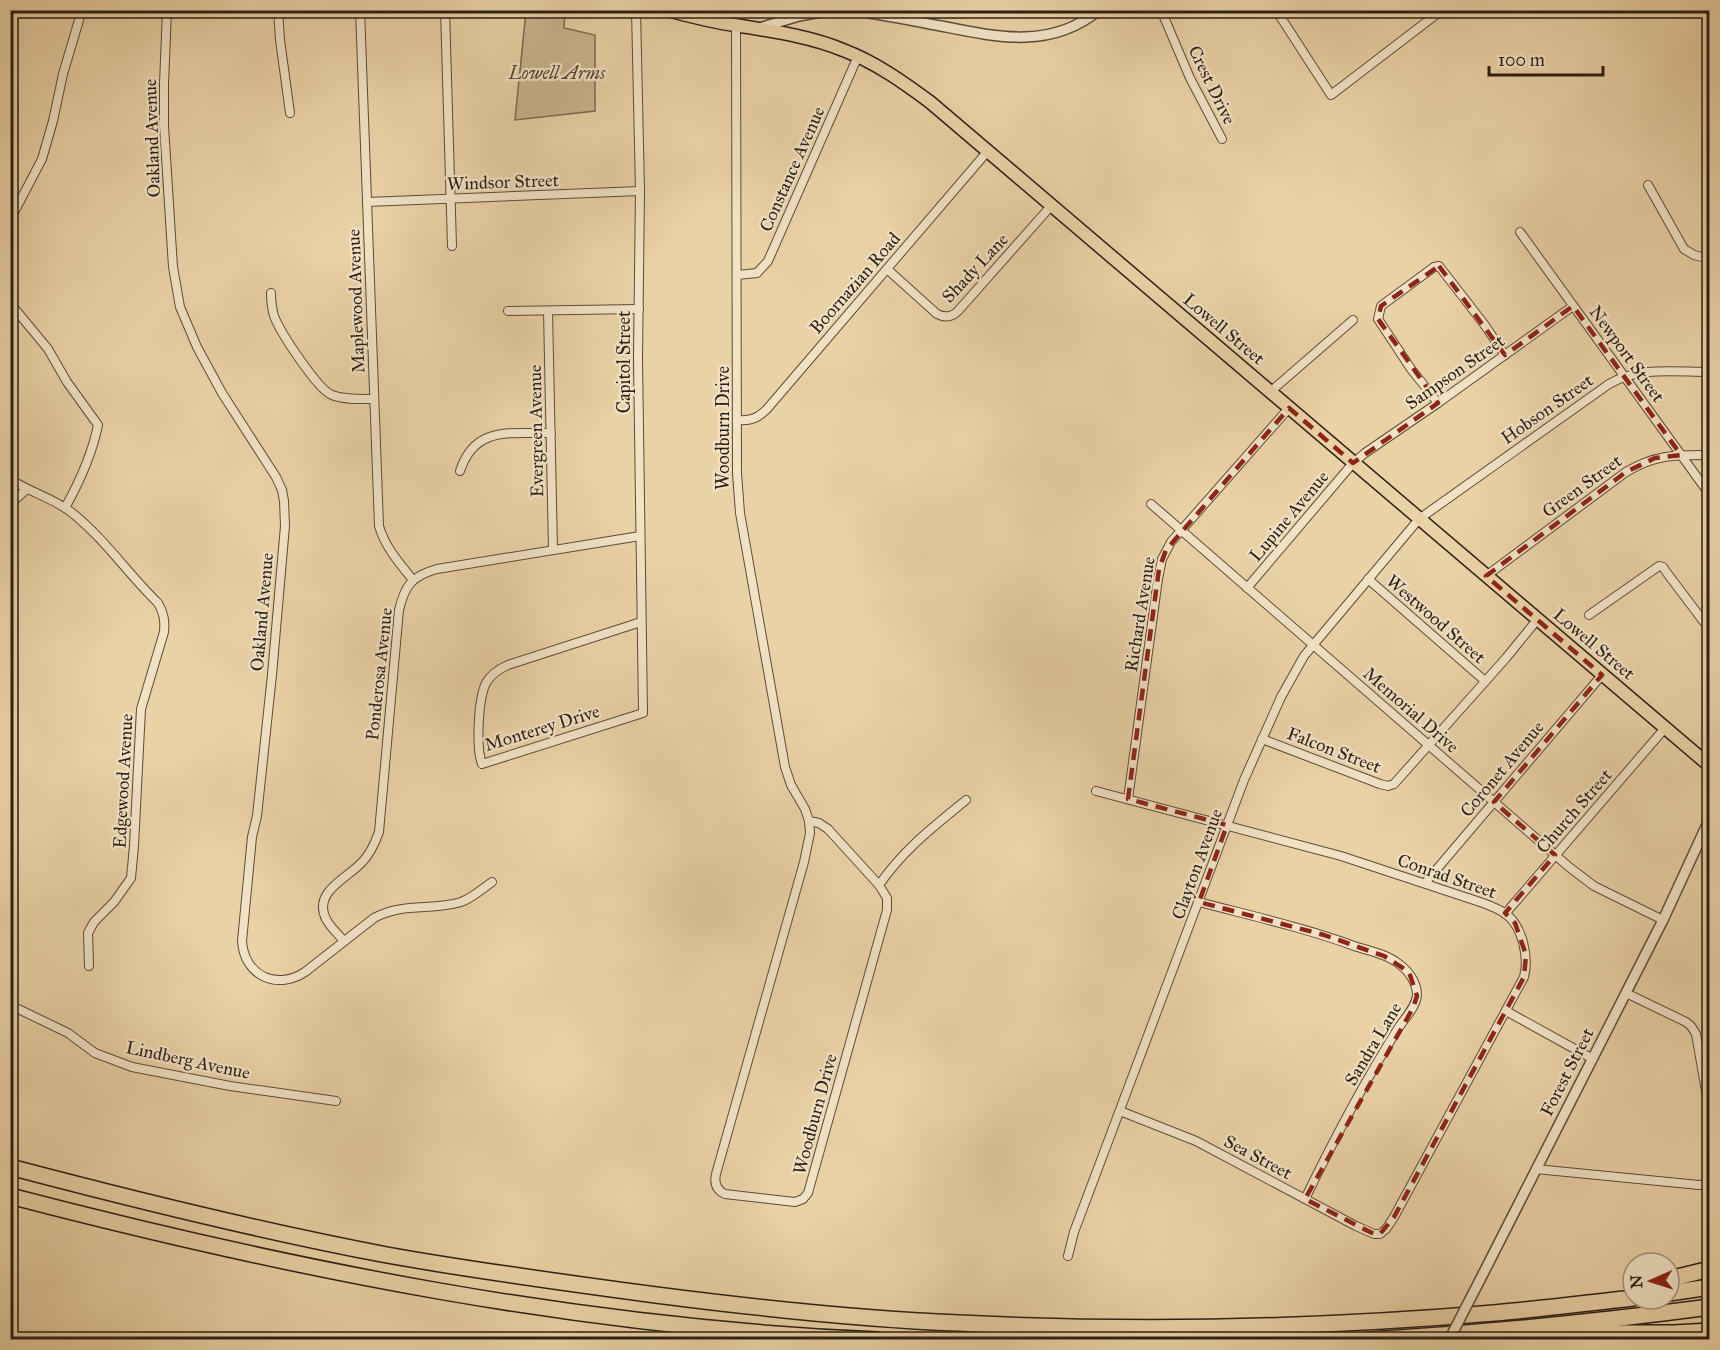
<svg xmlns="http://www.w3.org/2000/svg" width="1720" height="1350" viewBox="0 0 1720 1350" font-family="'IM FELL Great Primer',serif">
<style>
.green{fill:#c9b48f;stroke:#7a6a53;stroke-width:1.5}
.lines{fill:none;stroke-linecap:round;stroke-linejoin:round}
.minor-casing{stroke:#5a4c3b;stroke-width:10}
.tertiary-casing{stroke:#5a4c3b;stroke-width:12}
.primary-casing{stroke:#2a1f17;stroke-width:15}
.motorway-casing{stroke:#2a1f17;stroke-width:18}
.minor{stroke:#f1e2c6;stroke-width:8}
.tertiary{stroke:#f1e2c6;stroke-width:9}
.primary{stroke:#ead2a7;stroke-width:12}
.motorway{stroke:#ead2a7;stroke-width:15}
.tertiary-bridge-casing{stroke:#5a4c3b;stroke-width:12;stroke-linecap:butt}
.tertiary-bridge{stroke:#f1e2c6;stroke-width:9}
.marked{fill:none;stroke:#8f2418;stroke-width:4.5;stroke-dasharray:12 8;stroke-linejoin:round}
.labels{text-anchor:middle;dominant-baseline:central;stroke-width:4.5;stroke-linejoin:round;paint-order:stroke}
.park-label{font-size:18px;font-style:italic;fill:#524435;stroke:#f1e2c6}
.street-label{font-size:18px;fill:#2a1f17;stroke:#f1e2c6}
</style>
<rect width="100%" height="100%" fill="#ead2a7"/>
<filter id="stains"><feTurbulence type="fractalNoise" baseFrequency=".00333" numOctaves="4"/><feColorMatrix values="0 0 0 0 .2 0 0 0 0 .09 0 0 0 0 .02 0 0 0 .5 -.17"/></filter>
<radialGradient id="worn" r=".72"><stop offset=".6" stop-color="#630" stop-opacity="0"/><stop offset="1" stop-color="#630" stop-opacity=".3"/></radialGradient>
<path class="green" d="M 526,11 L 565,11 L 564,28 L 595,35 L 595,111 L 515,120 Z"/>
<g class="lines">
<g class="minor-casing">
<g id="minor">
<path d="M 167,10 L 164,84 L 164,126 L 173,267 L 180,307 L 197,347 L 222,393 L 276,477 L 282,490 L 284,501 L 285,526 L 272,675 L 257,816 L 252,837 L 242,941 C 244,975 276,991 305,972 L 374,918 C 403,902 432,911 461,902 C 472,898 482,889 492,882"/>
<path d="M 278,10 L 280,40 L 290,113"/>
<path d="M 360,10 L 379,526 C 385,547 399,563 413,580"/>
<path d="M 445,10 L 452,246"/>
<path d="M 636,10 L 640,191 L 638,358 L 643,713 L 482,764 C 476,748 478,699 486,683 C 491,674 499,669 508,665 L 641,622"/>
<path d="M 1161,10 L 1190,78 L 1222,139"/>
<path d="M 1276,10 L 1331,95 L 1442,10"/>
<path d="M 736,25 L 737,473 L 740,513 L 785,767 L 791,785 L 805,809 L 809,821 L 810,833 L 804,862 L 716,1174 C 714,1183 716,1190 725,1194 L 795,1202 L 803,1199 L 808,1193 L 887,910 L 887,898 L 879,885 L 828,829 L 819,823 L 809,821"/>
<path d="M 10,107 L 14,110"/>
<path d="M 1648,185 L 1684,249 L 1694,255 L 1710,259"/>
<path d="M 10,198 L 20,201"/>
<path d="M 367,202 L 640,191"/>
<path d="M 10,220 L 42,159 L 53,121 L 63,74 L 82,10"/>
<path d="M 1520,232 L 1710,495"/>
<path d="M 887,269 L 937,314 C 945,318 952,317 958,311 L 1051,206"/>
<path d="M 737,275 L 757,273 L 768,261 L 858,56"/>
<path d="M 271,293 C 271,301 272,309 274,316 C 280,332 318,390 332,395 C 345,400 361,399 374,399"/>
<path d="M 10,303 L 48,349 L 67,382 L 98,425 C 92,455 80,481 65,508"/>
<path d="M 508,311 L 639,309"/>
<path d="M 548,311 L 553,550"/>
<path d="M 1270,392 L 1353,320"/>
<path d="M 1438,403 L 1411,369 L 1378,319 L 1381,306 L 1434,267 L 1439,266 L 1484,324 L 1505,355"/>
<path d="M 738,420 C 751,421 758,418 767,409 L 987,152"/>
<path d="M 460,471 C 475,425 511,434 551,433"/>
<path d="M 10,479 C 29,492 53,498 71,512 C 105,539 128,574 158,603 C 164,613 165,621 164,632 L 141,709 L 134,846 L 131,878 L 114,902 L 94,922 L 88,933 L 89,966"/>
<path d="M 10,504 L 27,489"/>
<path d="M 1151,504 L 1569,867 L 1594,886 L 1663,920"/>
<path d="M 1486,576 L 1626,472 C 1656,454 1675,455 1710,455"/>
<path d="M 1368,579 L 1485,681"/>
<path d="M 1247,588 L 1353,463 L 1365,453 L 1438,403 L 1573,306"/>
<path d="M 1589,615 L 1659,566 L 1663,567 L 1667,573 L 1710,630"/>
<path d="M 1262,739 L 1380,784 L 1388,786 L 1394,784 L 1506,658 L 1537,620"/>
<path d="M 1096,791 L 1341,856 L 1483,903 C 1491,906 1499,909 1506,914 C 1523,927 1529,958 1524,977 L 1394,1217 L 1386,1229 L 1380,1234 L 1374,1234 L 1356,1226 L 1196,1141 L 1120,1111"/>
<path d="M 1128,799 L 1158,579 L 1162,559 L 1171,542 L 1289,408"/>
<path d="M 1425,883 L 1602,675"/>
<path d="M 879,885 C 904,849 933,827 966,800"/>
<path d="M 1199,902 C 1252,916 1306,928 1357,947 C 1371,951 1388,955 1399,964 C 1409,971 1417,983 1417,995 C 1416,1008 1403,1020 1397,1030 C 1363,1084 1333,1141 1305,1199"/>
<path d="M 1505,914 L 1665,728"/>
<path d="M 344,941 C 338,934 330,927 326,919 C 312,891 349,878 363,861 C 371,853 375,843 379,832 L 399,610 C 405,585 412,576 437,569 L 640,536"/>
<path d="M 1626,993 L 1686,1022 L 1691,1026 L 1696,1034 L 1710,1114"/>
<path d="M 10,1005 L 68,1033 L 95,1053 L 132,1067 L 230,1086 L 336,1101"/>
<path d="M 1506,1011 L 1593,1059"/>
<path d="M 1536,1169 L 1699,1185 L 1710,1184"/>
<path d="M 1068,1256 L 1074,1232 L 1244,780 L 1281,697 L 1304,656 L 1419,519 L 1609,384 C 1639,366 1676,372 1710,372"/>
</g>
</g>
<g class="tertiary-casing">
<g id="tertiary">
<path d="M 845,10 C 877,13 909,20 941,26 C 996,37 1051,50 1099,10"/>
<path d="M 759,28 L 799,16 L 832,10"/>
<path d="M 1483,1274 L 1663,920 L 1710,818"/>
</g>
</g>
<g class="primary-casing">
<path id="primary" d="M 667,10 C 690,16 712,22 735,25 C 771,31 809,36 843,50 C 875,62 903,82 930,102 L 1710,766"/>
</g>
<g class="motorway-casing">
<g id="motorway">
<path d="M 10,1167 C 135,1200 260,1231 387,1255 C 476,1271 566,1283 656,1295 C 757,1308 858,1319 959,1323 C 1137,1332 1316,1328 1494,1313 C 1540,1309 1587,1303 1633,1298"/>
<path d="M 10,1196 C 294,1270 584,1328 878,1340"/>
<path d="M 1669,1279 L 1710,1269"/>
<path d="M 1669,1293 L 1710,1287"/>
<path d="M 1562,1333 L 1674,1333 L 1710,1331"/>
<path d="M 1369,1340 C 1483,1333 1596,1322 1710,1307"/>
</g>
</g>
<use href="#minor" class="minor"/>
<use href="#tertiary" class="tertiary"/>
<use href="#primary" class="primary"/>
<use href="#motorway" class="motorway"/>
<g class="tertiary-bridge-casing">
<path id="tertiary-bridge" d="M 1449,1340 L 1483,1274"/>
</g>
<use href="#tertiary-bridge" class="tertiary-bridge"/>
</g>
<path class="marked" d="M 1439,266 L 1505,355 L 1573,306 L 1681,455 L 1655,458 L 1626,472 L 1486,576 L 1602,675 L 1494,802 L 1555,855 L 1505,913 L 1515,923 L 1526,955 L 1524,977 L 1394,1217 L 1380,1234 L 1374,1234 L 1305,1199 L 1413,1008 L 1417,996 L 1409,972 L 1384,956 L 1324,935 L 1199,902 L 1227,825 L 1128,799 L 1159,569 L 1166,550 L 1289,408 L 1353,463 L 1438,403 L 1378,319 L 1381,306 Z"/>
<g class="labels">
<g class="park-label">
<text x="557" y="73">Lowell Arms</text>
</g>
<g class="street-label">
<text transform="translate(1212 85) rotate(64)">Crest Drive</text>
<text transform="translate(152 138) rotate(-92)">Oakland Avenue</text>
<text transform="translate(792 169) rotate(-66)">Constance Avenue</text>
<text transform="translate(503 182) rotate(-2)">Windsor Street</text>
<text transform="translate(975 268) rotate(-47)">Shady Lane</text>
<text transform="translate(855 283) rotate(-49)">Boornazian Road</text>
<text transform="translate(356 301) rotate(-92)">Maplewood Avenue</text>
<text transform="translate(1224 329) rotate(40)">Lowell Street</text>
<text transform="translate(1627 354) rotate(54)">Newport Street</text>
<text transform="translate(624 362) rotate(-90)">Capitol Street</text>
<text transform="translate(1455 372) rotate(-35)">Sampson Street</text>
<text transform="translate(1547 409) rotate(-35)">Hobson Street</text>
<text transform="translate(723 428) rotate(-90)">Woodburn Drive</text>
<text transform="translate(536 431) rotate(-91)">Evergreen Avenue</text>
<text transform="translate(1582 486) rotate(-36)">Green Street</text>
<text transform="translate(1289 516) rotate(-50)">Lupine Avenue</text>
<text transform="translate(262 612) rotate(-85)">Oakland Avenue</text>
<text transform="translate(1140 614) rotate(-81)">Richard Avenue</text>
<text transform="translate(1436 619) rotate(41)">Westwood Street</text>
<text transform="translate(1594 644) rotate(40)">Lowell Street</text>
<text transform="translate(379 674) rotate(-84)">Ponderosa Avenue</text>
<text transform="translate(1411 710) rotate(41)">Memorial Drive</text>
<text transform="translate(542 728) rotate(-17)">Monterey Drive</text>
<text transform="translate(1334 750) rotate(21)">Falcon Street</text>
<text transform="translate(1502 769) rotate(-50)">Coronet Avenue</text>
<text transform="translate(123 781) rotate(-87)">Edgewood Avenue</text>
<text transform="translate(1574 811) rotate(-49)">Church Street</text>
<text transform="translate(1197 864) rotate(-70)">Clayton Avenue</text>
<text transform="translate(1447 876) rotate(19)">Conrad Street</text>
<text transform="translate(1373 1044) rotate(-59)">Sandra Lane</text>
<text transform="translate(188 1060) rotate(12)">Lindberg Avenue</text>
<text transform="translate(1567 1072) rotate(-63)">Forest Street</text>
<text transform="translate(815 1114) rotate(-75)">Woodburn Drive</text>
<text transform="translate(1258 1157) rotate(28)">Sea Street</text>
</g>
</g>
<rect width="1720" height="1350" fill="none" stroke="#ead2a7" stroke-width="36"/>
<rect x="12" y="12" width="1696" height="1326" fill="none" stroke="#2a1f17" stroke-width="3"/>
<rect x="18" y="18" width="1684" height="1314" fill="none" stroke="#2a1f17" stroke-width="1.5"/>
<g transform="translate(1651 1281) rotate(267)"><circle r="28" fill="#f1e2c6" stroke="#a19480" stroke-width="1.5"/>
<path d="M0-4.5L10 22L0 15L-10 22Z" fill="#8f2418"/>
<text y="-9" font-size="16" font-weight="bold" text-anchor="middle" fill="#2a1f17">N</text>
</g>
<path d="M1489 66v9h114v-9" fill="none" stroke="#2a1f17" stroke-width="3"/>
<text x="1498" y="66" font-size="18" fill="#2a1f17" stroke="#f1e2c6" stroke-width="4.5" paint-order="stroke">100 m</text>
<rect width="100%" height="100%" filter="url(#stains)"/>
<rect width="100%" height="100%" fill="url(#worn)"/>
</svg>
